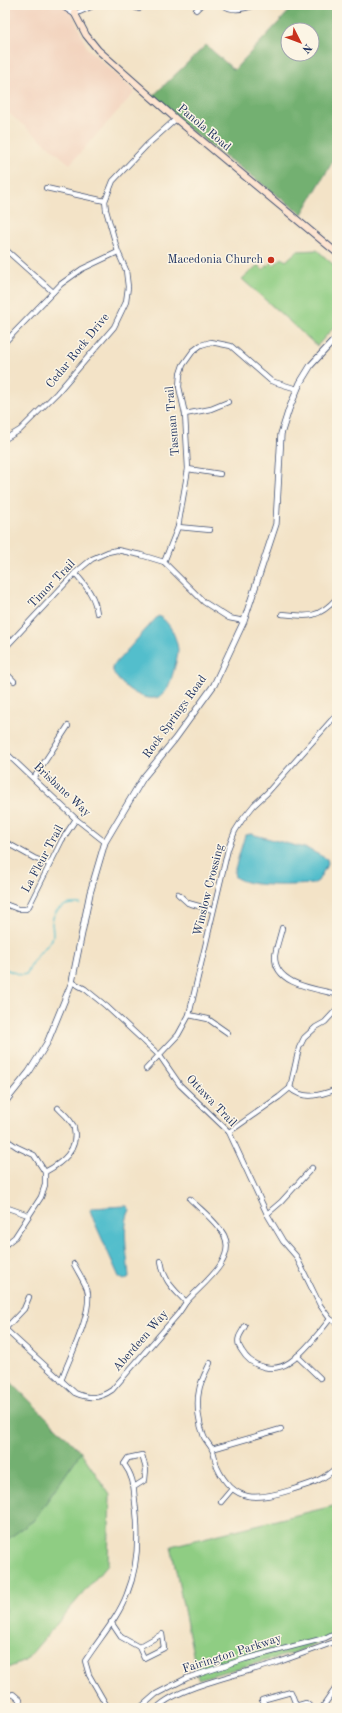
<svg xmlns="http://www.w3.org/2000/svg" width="342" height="1713" viewBox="0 0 342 1713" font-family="'Old Standard TT',serif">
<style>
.built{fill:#f3d4bf}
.green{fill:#8fcd83;stroke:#557e70}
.forest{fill:#73b071;stroke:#477068;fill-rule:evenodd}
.water{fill:#52becc;stroke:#367695}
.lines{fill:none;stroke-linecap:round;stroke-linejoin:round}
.stream{stroke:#52becc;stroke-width:1.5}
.minor-casing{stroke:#3b4a6e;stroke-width:6}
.tertiary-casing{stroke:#3b4a6e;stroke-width:7}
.secondary-casing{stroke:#3b4a6e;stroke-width:8}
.minor{stroke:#fff;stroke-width:4.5}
.tertiary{stroke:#fff;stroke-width:5.5}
.secondary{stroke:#fde4d0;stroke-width:6}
.poi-dot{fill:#c8321e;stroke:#fcf5e5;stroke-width:1.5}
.labels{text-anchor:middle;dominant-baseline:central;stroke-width:3;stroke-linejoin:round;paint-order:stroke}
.street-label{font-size:12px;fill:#1b2f5e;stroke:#fcf5e5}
.poi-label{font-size:12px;fill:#1b2f5e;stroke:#fcf5e5;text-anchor:end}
</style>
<rect width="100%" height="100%" fill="#fcf5e5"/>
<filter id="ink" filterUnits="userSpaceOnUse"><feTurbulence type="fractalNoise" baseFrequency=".025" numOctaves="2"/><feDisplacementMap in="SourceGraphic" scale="8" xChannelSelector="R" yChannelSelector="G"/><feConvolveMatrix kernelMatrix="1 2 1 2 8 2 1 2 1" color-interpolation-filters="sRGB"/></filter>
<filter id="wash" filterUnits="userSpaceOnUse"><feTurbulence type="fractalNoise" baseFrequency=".012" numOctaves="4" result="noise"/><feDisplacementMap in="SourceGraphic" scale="16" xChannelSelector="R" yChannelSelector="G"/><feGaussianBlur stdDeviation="0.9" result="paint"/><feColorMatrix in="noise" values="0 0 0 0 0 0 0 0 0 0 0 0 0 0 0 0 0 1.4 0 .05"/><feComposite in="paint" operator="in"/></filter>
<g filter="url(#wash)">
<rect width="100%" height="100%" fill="#f3e3c7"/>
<path class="built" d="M 5,5 L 74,5 L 74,17 L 87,48 L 135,92 L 70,164 L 5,110 Z"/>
<g class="green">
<path d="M 317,250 L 337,268 L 337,324 L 317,346 L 242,279 L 258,265 L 263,270 L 271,262 L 274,265 L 282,258 L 286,261 L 297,251 Z"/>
<path d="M 81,1452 L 110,1495 L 108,1564 L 25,1661 L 5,1669 L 5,1541 L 34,1520 Z"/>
<path d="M 337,1505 L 337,1634 L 294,1653 L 198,1679 L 171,1546 Z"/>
</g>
<g class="forest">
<path d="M 295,5 L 337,5 L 337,154 L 302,214 L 174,118 L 153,96 L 206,45 L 234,70 ZM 288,30 L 312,30 L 312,54 L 288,54 Z"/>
<path d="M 5,1376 L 81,1452 L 34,1520 L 5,1541 Z"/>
</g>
<g class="water">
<path d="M 158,616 C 170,621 176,637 178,649 C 178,657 175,665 173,673 C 171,680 168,690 162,695 C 153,702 138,696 130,690 C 123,685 113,676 112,667 Z"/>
<path d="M 251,834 L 308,849 L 327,859 L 328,863 L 318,881 L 313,884 C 294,885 249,888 235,877 L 234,872 L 245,835 Z"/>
<path d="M 124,1206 L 127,1206 L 130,1210 C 121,1225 128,1260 129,1277 L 124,1280 L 119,1277 L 94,1221 L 90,1210 L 92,1208 Z"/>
</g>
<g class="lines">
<path class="stream" d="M 5,969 L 21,975 L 27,974 C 30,965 36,957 42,950 C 45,947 49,945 51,941 C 55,935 52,929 52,923 C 53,907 67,903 80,904"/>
</g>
</g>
<g filter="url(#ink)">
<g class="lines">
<g class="minor-casing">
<g id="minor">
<path d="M 129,5 L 139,9"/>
<path d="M 223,5 C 232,12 245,9 255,5"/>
<path d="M 196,10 L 201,5"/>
<path d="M 75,14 L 95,5"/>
<path d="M 46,188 L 105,201"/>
<path d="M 5,249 L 53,292"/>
<path d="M 5,342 L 61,284 L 82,269 L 118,252"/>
<path d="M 185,414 L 211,409 L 228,402"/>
<path d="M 5,439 L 20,430 L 57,393 L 114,327 L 126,302 L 128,287 L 126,270 L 118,252 L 106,210 L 105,201 L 113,181 L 147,145 L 176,119"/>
<path d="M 188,469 L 220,474"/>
<path d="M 178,527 L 210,530"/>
<path d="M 164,562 L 178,527 L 188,469 L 185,414 L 179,387 L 180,374 L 183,365 L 193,351 L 201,345 L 211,342 L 231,346 L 271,381 L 297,389"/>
<path d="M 75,573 C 85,585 95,596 97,613"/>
<path d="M 282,614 C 308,617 318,619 337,598"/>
<path d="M 5,648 L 75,573 L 92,559 L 108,552 L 117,550 L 141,555 L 164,562 L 204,602 L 229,618 L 244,621"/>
<path d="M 5,672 L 14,681"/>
<path d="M 5,752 L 76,819 L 105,842"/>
<path d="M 34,778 L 68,726"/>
<path d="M 5,842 L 34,858 L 49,864"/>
<path d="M 178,894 L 188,903 L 213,910"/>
<path d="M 5,904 L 18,909 L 26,909 L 29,906 L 62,840 L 76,819"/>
<path d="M 282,928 C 280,937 276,947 275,956 C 274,985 316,989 337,994"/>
<path d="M 72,982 L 85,989 L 106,1006 L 160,1056 L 180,1085 L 229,1132 L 267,1214 L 283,1241 L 296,1256 L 320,1305 L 330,1319 L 337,1323"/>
<path d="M 189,1015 L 208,1019 L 228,1033"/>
<path d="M 146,1069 L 178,1035 L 189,1015 L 228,849 L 235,831 L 242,820 L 254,805 L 267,793 L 337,714"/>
<path d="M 290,1088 C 304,1101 321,1095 337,1089"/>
<path d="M 229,1132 L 279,1097 L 290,1088 L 299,1048 L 304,1038 L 316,1027 L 325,1022 L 337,1009"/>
<path d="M 5,1139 L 17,1147 L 34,1155 L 45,1172 L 45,1185 L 41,1197 L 15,1237 L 5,1245"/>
<path d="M 45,1172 C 62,1163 79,1150 74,1128 C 72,1120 63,1113 58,1108"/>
<path d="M 5,1207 L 28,1215"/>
<path d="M 267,1214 L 281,1202 L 312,1168"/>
<path d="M 161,1261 C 164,1282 173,1288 186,1302"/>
<path d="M 29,1297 L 24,1309 L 5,1329 L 75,1393 C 89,1399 99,1399 112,1390 L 178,1314 C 181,1310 184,1305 187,1301 C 201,1285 237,1260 224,1235 C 216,1221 201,1210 190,1199"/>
<path d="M 245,1326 C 243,1330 240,1334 239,1337 C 237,1343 239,1347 242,1351 C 252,1368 274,1373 290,1362 C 302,1354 321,1331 330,1319"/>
<path d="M 297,1356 L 320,1378"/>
<path d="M 210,1363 C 206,1372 200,1382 199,1391 C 196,1405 199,1424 204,1437 C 206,1441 210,1445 212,1449 C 215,1455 215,1461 217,1467 C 234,1504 258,1500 291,1490 C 310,1484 322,1481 337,1467"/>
<path d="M 61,1381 C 69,1358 94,1311 87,1289 C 84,1281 78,1272 74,1264"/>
<path d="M 212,1449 L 281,1429"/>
<path d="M 221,1502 L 232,1489"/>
<path d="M 111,1622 L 121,1637 L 139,1647 L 144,1658 L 164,1648 L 162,1634 L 139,1647"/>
<path d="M 5,1697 L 13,1694 L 20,1700 L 16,1708"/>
<path d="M 108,1708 L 89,1675 L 85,1661 C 99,1639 118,1618 127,1594 C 138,1567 139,1539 136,1510 C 133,1491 136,1480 124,1464 L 128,1458 L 142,1455 L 146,1469 L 145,1480 L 134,1487"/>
<path d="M 140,1708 L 156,1694 L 187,1678 L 245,1659 L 325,1638 L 337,1632"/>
<path d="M 157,1708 C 178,1686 249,1672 279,1662 C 299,1655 318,1648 337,1641"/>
<path d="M 267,1708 L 262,1700 L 291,1692 L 296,1705"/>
<path d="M 289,1708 L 306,1703 L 312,1708"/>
<path d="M 322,1708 L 335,1689"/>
</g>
</g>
<g class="tertiary-casing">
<g id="tertiary">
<path d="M 61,5 L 75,14"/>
<path d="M 5,1102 L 29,1072 L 47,1043 L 72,982 L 90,893 L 105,842 L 143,778 L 175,739 L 214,685 L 244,621 L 276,524 L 281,434 L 289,409 L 300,383 L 311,365 L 337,337"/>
</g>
</g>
<g class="secondary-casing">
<path id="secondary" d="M 74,5 L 75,14 L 86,35 L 98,50 L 176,119 L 337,253"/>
</g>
<use href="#minor" class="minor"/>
<use href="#tertiary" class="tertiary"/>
<use href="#secondary" class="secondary"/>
</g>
</g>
<circle class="poi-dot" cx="271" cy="260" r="4"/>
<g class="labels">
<g class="street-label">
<text transform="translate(204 128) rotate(40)">Panola Road</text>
<text transform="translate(78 351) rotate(-51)">Cedar Rock Drive</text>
<text transform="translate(173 421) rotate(-95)">Tasman Trail</text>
<text transform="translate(52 584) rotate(-46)">Timor Trail</text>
<text transform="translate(175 717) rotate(-54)">Rock Springs Road</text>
<text transform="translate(62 790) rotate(43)">Brisbane Way</text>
<text transform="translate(43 859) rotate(-62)">La Fleur Trail</text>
<text transform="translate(209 890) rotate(-76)">Winslow Crossing</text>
<text transform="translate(211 1101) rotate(46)">Ottawa Trail</text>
<text transform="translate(141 1341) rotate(-49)">Aberdeen Way</text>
<text transform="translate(232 1654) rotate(-18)">Fairington Parkway</text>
</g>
<g class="poi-label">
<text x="263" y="260">Macedonia Church</text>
</g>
</g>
<rect width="342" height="1713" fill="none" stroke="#fcf5e5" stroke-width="20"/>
<g transform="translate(300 42) rotate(132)"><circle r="19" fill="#fcf5e5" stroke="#a2a6af"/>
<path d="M0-3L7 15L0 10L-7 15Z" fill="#c8321e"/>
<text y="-6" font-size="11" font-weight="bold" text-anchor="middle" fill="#1b2f5e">N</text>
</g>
</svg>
